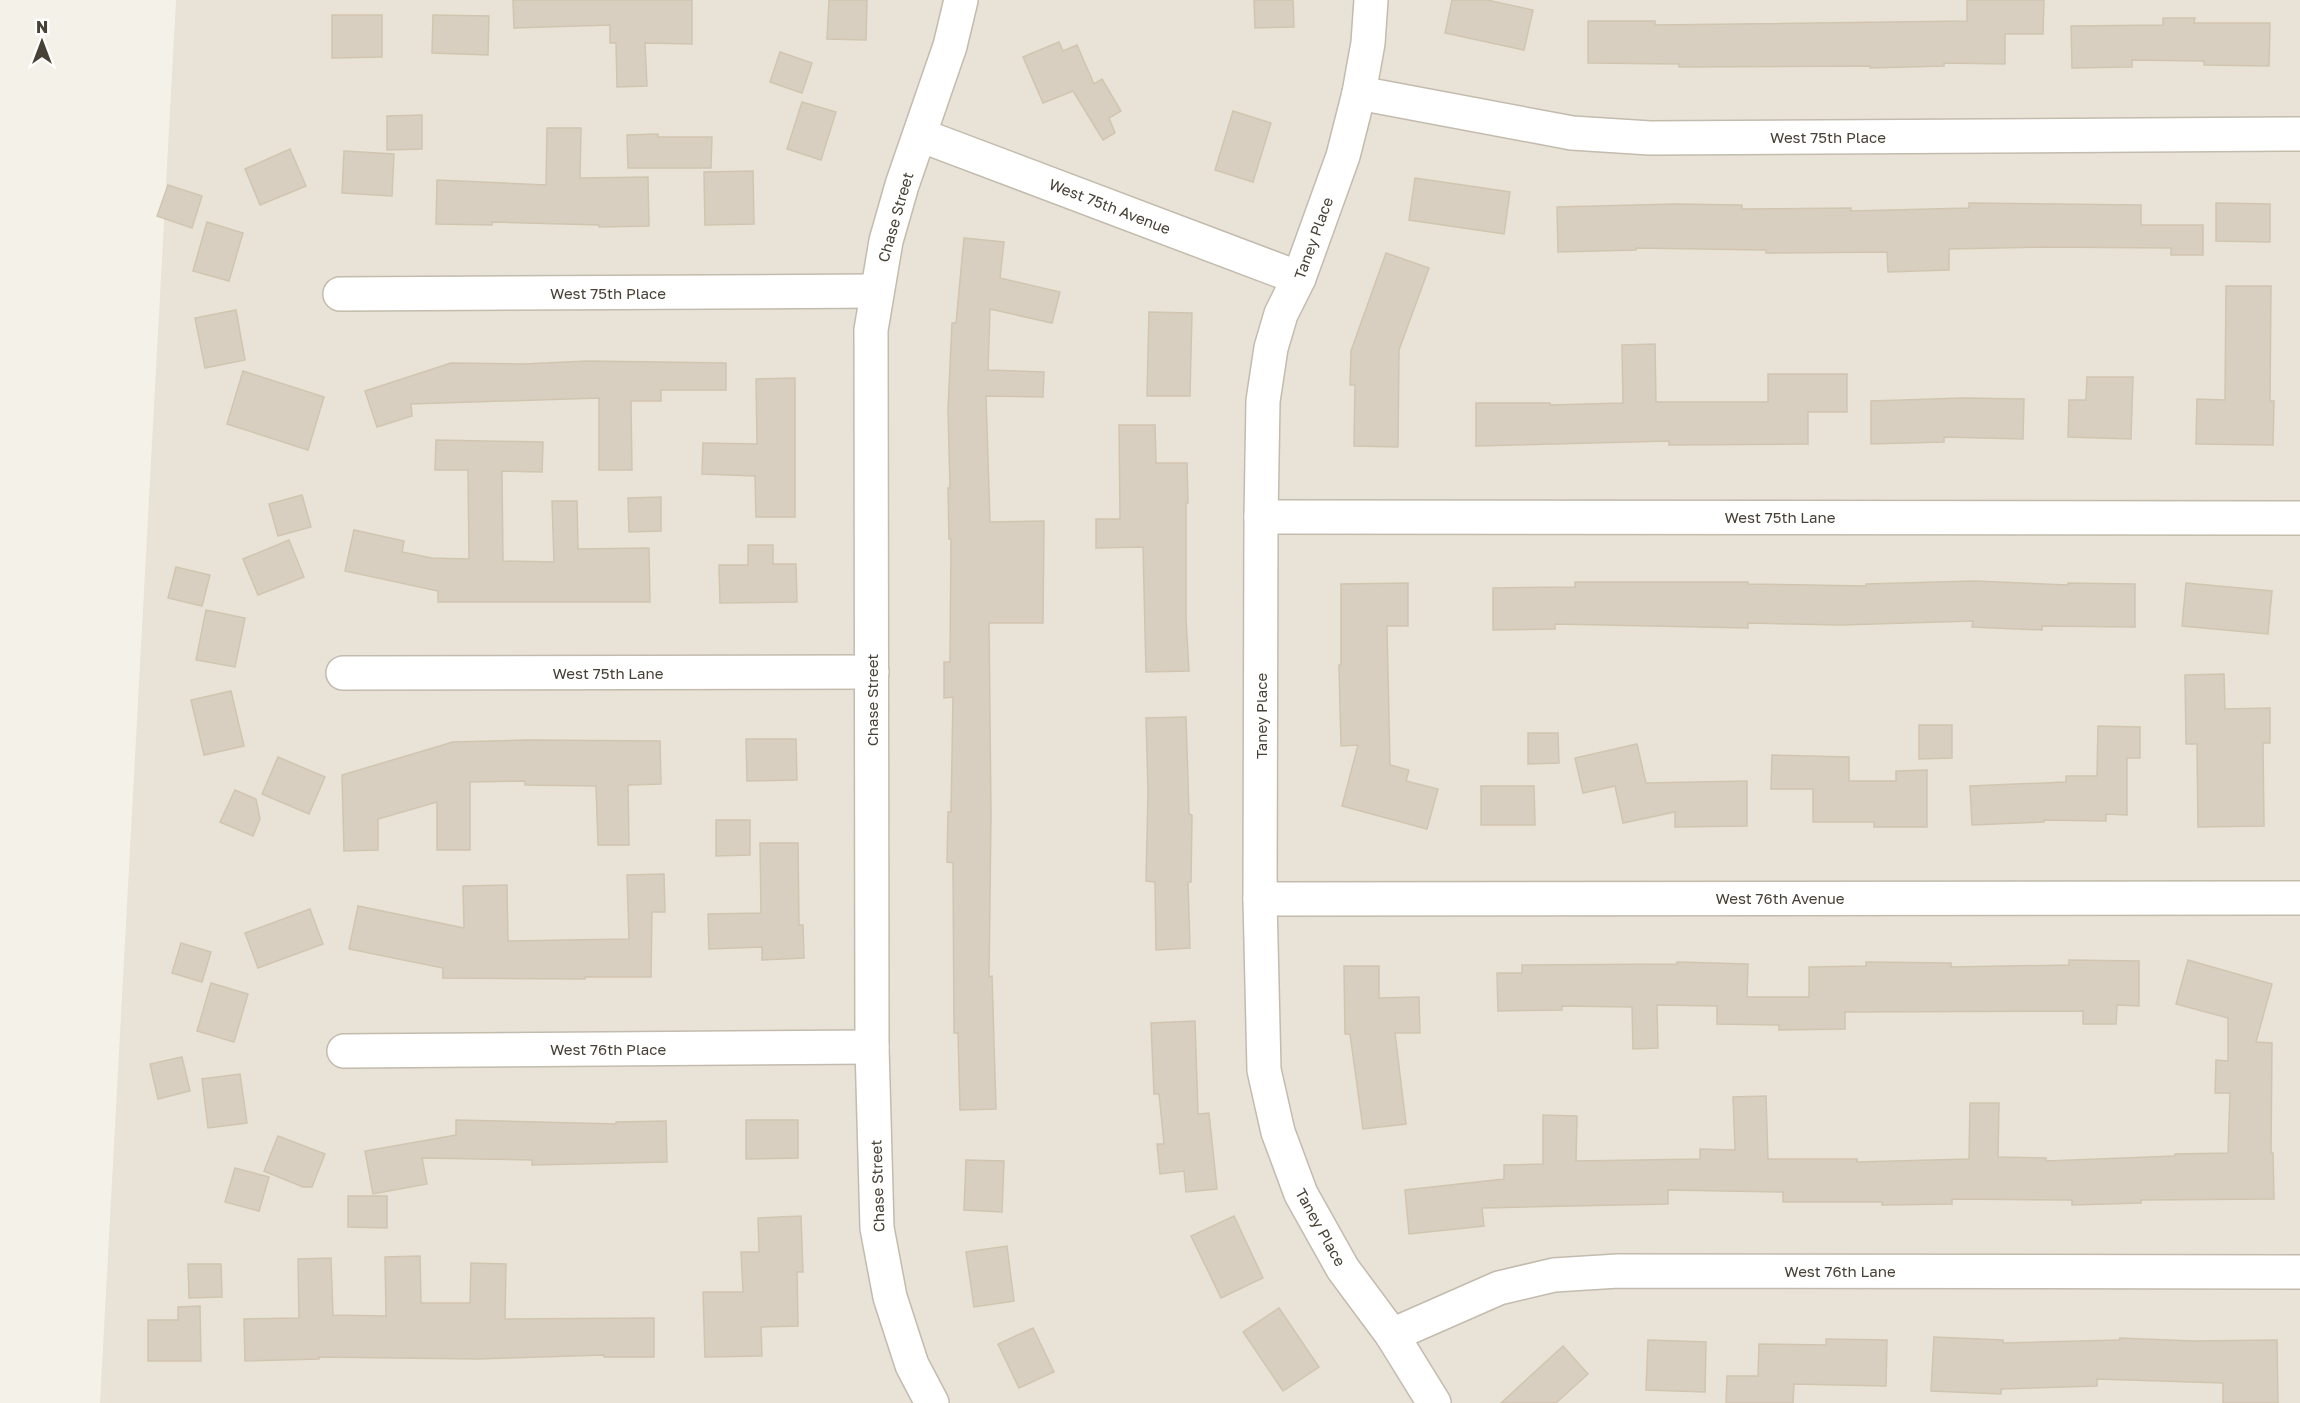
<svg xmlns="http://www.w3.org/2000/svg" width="2300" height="1403" viewBox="0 0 2300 1403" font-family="'Golos Text',sans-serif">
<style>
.residential{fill:#e8e3d6}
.building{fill:#d9cfc0;stroke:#d1c5b0;stroke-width:1.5}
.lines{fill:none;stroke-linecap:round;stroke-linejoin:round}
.street-casing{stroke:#c3bbad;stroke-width:36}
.street{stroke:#fff;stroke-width:33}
.labels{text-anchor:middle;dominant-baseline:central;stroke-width:4.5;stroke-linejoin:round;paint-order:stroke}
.street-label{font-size:15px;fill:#484136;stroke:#fff}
</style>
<rect width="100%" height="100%" fill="#f4f1e8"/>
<path class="residential" d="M 176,0 L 2300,0 L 2300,1403 L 100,1403 Z"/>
<g class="building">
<path d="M 513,0 L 692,0 L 692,44 L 645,43 L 647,86 L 617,87 L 616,43 L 610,43 L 610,25 L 514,28 Z"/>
<path d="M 829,0 L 867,0 L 866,40 L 827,39 Z"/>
<path d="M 1254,0 L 1293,0 L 1294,27 L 1255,28 Z"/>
<path d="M 1452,0 L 1487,0 L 1533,10 L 1524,50 L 1445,33 Z"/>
<path d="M 1967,0 L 2044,0 L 2043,34 L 2005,34 L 2005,64 L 1944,63 L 1944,66 L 1870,68 L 1870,66 L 1679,67 L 1679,64 L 1588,63 L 1588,21 L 1655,21 L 1655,25 L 1967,21 Z"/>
<path d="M 332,15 L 382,15 L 382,57 L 332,58 Z"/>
<path d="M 433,15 L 489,16 L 488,55 L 432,53 Z"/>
<path d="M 2163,18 L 2195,18 L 2194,23 L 2270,23 L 2269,66 L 2204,65 L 2204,61 L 2132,60 L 2132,67 L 2072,68 L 2071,26 L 2163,25 Z"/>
<path d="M 1059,42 L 1063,51 L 1077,45 L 1094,84 L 1102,79 L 1121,111 L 1109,118 L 1115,133 L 1103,140 L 1073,91 L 1043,103 L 1023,57 Z"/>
<path d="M 780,52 L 812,63 L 802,93 L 770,82 Z"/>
<path d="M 802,102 L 836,112 L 821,160 L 787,149 Z"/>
<path d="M 1233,111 L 1271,123 L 1253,182 L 1215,170 Z"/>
<path d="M 422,115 L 422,149 L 387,150 L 387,116 Z"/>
<path d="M 547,128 L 581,128 L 580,178 L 648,177 L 649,226 L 599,227 L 599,225 L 492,222 L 492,225 L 436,224 L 437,180 L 546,185 Z"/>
<path d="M 658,134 L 658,137 L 712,137 L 711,168 L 628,168 L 627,135 Z"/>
<path d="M 290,149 L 306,186 L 260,205 L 245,169 Z"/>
<path d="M 344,151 L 394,154 L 392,196 L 342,193 Z"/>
<path d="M 753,171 L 754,224 L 705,225 L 704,172 Z"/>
<path d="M 1415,178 L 1510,192 L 1504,234 L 1409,220 Z"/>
<path d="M 168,185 L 202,196 L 192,228 L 157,216 Z"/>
<path d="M 1969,203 L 2141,205 L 2141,225 L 2203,225 L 2203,255 L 2171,255 L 2171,248 L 2040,247 L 1949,249 L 1949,270 L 1888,272 L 1887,252 L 1766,253 L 1766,250 L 1636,248 L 1636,250 L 1558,252 L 1557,207 L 1676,204 L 1742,205 L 1742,209 L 1851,208 L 1851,211 L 1969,208 Z"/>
<path d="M 2216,203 L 2270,204 L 2270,242 L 2216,241 Z"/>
<path d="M 207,222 L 243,233 L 229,281 L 193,271 Z"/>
<path d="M 964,238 L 1004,242 L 1000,278 L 1060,292 L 1052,323 L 990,309 L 988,370 L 1044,372 L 1043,397 L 986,396 L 990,522 L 1044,521 L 1043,623 L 989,623 L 991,813 L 989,977 L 992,976 L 996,1109 L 960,1110 L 958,1033 L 954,1033 L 953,863 L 947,862 L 948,812 L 951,812 L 953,697 L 944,698 L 944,662 L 950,662 L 951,539 L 949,539 L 948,488 L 950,488 L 948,409 L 952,323 L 956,323 Z"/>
<path d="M 1386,253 L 1429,268 L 1399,350 L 1398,447 L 1354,446 L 1355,385 L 1350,385 L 1351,351 Z"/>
<path d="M 2226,286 L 2271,286 L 2270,401 L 2274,401 L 2273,445 L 2196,444 L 2197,399 L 2225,400 Z"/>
<path d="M 236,310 L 245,360 L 205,368 L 195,318 Z"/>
<path d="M 1149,312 L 1192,313 L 1190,396 L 1147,396 Z"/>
<path d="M 1655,344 L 1656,402 L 1768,402 L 1768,374 L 1847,374 L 1847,412 L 1808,412 L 1808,444 L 1669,445 L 1669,441 L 1476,446 L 1476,403 L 1550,403 L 1550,405 L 1623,403 L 1622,345 Z"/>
<path d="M 588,361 L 726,363 L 726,390 L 661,390 L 661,401 L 631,401 L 632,470 L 599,470 L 599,398 L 411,404 L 412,416 L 377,427 L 365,391 L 451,363 L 524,364 Z"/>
<path d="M 243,371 L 324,397 L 308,450 L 227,424 Z"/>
<path d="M 2087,377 L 2133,377 L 2131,439 L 2068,437 L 2069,400 L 2086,400 Z"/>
<path d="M 795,378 L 795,517 L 756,517 L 755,476 L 702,474 L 703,443 L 757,444 L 756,379 Z"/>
<path d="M 1963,398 L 2024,399 L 2023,439 L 1944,437 L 1944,442 L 1871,444 L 1871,401 Z"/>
<path d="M 1119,425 L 1155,425 L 1156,463 L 1187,463 L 1188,503 L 1186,503 L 1186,619 L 1189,671 L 1146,672 L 1143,547 L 1096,548 L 1096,519 L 1120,519 Z"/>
<path d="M 436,440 L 543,442 L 542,472 L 502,471 L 503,561 L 554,562 L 552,501 L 577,501 L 578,549 L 649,548 L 650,602 L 438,602 L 438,591 L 345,571 L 354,530 L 404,541 L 402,552 L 432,558 L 469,559 L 468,470 L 435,470 Z"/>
<path d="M 302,495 L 311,527 L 278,536 L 269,504 Z"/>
<path d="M 661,497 L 661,531 L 629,532 L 628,498 Z"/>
<path d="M 289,540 L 304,577 L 258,595 L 243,559 Z"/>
<path d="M 748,545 L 773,545 L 773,564 L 796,564 L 797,602 L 720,603 L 719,565 L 748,565 Z"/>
<path d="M 176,567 L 210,575 L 202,606 L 168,598 Z"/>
<path d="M 1974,581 L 2068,585 L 2068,583 L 2135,584 L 2135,627 L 2042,626 L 2042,630 L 1972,627 L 1973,621 L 1841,625 L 1748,623 L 1748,628 L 1555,624 L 1555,629 L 1493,630 L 1493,588 L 1575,587 L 1575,582 L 1748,582 L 1748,584 L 1866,586 L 1866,584 Z"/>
<path d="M 1408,583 L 1408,626 L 1387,626 L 1390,765 L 1409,770 L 1406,781 L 1438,789 L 1427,829 L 1342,806 L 1358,745 L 1341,746 L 1339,665 L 1341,665 L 1341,584 Z"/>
<path d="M 2186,583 L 2272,591 L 2268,634 L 2182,626 Z"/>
<path d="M 206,610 L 245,618 L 235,667 L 196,660 Z"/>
<path d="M 2224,674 L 2225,709 L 2270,708 L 2270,743 L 2263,743 L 2264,826 L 2198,827 L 2197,744 L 2186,744 L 2185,675 Z"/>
<path d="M 231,691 L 244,746 L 204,755 L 191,700 Z"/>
<path d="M 1186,717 L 1189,814 L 1192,815 L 1191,882 L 1188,882 L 1190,948 L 1156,950 L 1155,882 L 1146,881 L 1148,792 L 1146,718 Z"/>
<path d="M 1919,725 L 1952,725 L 1952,758 L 1919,759 Z"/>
<path d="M 2098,726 L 2140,727 L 2140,758 L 2127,758 L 2127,815 L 2106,814 L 2106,821 L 2044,820 L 2044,822 L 1972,825 L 1970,786 L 2066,782 L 2066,776 L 2097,776 Z"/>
<path d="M 1528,733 L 1558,733 L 1559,763 L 1528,764 Z"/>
<path d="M 746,739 L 796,739 L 797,780 L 747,781 Z"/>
<path d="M 528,740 L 660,741 L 661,784 L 628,785 L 629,845 L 598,845 L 596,786 L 525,785 L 525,781 L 470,782 L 470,850 L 437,850 L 437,802 L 378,819 L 378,850 L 344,851 L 342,775 L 453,742 Z"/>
<path d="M 1637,744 L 1646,783 L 1747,781 L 1747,826 L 1675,827 L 1675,812 L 1623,823 L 1615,786 L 1583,793 L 1575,758 Z"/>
<path d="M 1772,755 L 1849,757 L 1849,781 L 1896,781 L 1896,771 L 1927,770 L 1927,827 L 1874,827 L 1874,822 L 1813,822 L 1813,789 L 1771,789 Z"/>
<path d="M 278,757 L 325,777 L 309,814 L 262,794 Z"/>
<path d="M 1481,786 L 1534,786 L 1535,825 L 1481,825 Z"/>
<path d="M 235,790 L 256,799 L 260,819 L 253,836 L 220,822 Z"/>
<path d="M 716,820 L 750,820 L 750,855 L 716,856 Z"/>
<path d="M 760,843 L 798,843 L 799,925 L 803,925 L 804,958 L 762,960 L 762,947 L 709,949 L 708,914 L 761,913 Z"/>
<path d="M 664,874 L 665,912 L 652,912 L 651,977 L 585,977 L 585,979 L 443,978 L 443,968 L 349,949 L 358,906 L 464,928 L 463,886 L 507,885 L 508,941 L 629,939 L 627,875 Z"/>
<path d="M 310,909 L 323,944 L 258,968 L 245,933 Z"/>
<path d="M 181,943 L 211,952 L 202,982 L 172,973 Z"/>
<path d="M 2069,960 L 2139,961 L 2139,1006 L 2117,1005 L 2116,1024 L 2083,1024 L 2083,1011 L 1845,1012 L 1845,1029 L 1779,1030 L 1779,1025 L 1717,1024 L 1717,1006 L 1657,1005 L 1658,1048 L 1633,1049 L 1632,1007 L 1562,1006 L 1562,1010 L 1498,1011 L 1497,973 L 1522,973 L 1522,965 L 1677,964 L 1677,962 L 1748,964 L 1747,997 L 1809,997 L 1809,967 L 1866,966 L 1866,962 L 1951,963 L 1951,967 L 2069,965 Z"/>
<path d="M 2188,960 L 2272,984 L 2256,1042 L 2272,1043 L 2271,1153 L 2273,1153 L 2274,1199 L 2141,1200 L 2141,1203 L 2072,1205 L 2072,1200 L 1952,1199 L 1952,1204 L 1882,1205 L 1882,1202 L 1783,1202 L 1783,1192 L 1668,1190 L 1668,1204 L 1482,1208 L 1484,1226 L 1409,1234 L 1405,1190 L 1504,1179 L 1504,1165 L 1543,1164 L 1543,1115 L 1577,1116 L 1576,1161 L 1700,1159 L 1700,1149 L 1735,1150 L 1733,1097 L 1766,1096 L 1768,1159 L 1857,1159 L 1857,1162 L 1969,1159 L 1970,1103 L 1999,1103 L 1998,1157 L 2046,1158 L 2046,1161 L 2175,1156 L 2175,1154 L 2228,1153 L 2230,1093 L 2215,1093 L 2216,1060 L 2228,1061 L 2228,1018 L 2176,1004 Z"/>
<path d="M 1344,966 L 1379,966 L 1379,998 L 1419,997 L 1420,1033 L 1395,1033 L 1406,1124 L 1363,1129 L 1350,1034 L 1345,1034 Z"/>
<path d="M 211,983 L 248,994 L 234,1042 L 197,1031 Z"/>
<path d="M 1195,1021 L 1198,1114 L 1209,1113 L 1217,1189 L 1186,1192 L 1184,1171 L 1160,1174 L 1157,1144 L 1164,1144 L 1159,1094 L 1154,1094 L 1151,1023 Z"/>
<path d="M 182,1057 L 190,1091 L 158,1099 L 150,1064 Z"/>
<path d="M 240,1074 L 247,1123 L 208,1128 L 202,1079 Z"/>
<path d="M 456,1120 L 616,1124 L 616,1122 L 666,1121 L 667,1162 L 532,1165 L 532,1160 L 422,1158 L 427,1184 L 373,1194 L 365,1151 L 456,1135 Z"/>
<path d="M 746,1120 L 798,1120 L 798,1158 L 746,1159 Z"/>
<path d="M 278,1136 L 325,1154 L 312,1187 L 303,1187 L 264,1171 Z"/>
<path d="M 966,1160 L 1004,1161 L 1002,1212 L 964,1210 Z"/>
<path d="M 235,1168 L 269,1177 L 259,1211 L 225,1202 Z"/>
<path d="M 348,1196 L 387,1196 L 387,1228 L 348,1227 Z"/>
<path d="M 801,1216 L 803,1272 L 797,1272 L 798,1326 L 761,1327 L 762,1356 L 705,1357 L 703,1292 L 743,1292 L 741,1252 L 759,1252 L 758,1218 Z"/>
<path d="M 1234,1216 L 1263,1278 L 1221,1298 L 1191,1236 Z"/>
<path d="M 1007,1246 L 1014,1301 L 974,1307 L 966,1252 Z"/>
<path d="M 420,1256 L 421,1303 L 470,1303 L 471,1263 L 506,1264 L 505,1319 L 654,1318 L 654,1357 L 604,1357 L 604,1355 L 477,1359 L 319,1357 L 319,1359 L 245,1361 L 244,1319 L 299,1318 L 298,1259 L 331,1258 L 333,1315 L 386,1316 L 385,1257 Z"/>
<path d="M 188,1264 L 221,1264 L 222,1297 L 189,1298 Z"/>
<path d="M 200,1306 L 201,1361 L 148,1361 L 148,1320 L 178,1320 L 178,1307 Z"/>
<path d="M 1279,1308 L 1319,1367 L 1283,1391 L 1243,1332 Z"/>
<path d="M 1033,1328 L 1054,1372 L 1019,1388 L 998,1344 Z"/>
<path d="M 1934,1337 L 2003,1340 L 2003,1343 L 2119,1340 L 2120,1338 L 2193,1341 L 2277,1340 L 2278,1403 L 2223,1403 L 2223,1383 L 2097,1379 L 2097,1386 L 2001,1389 L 2001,1394 L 1931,1391 Z"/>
<path d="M 1826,1339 L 1887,1340 L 1886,1386 L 1794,1384 L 1793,1403 L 1726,1403 L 1727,1376 L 1758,1376 L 1759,1344 L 1826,1345 Z"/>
<path d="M 1648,1340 L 1706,1342 L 1705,1392 L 1646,1390 Z"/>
<path d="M 1563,1346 L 1588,1374 L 1556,1403 L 1501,1403 Z"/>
</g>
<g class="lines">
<g class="street-casing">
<g id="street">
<path d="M 1371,0 L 1368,43 L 1359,93 L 1343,156 L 1299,278 L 1281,314 L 1271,348 L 1263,401 L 1261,517 L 1260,899 L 1264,1070 L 1278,1132 L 1301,1194 L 1343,1269 L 1392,1335 L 1434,1403"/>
<path d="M 1359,93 L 1572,133 L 1650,138 L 2300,134"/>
<path d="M 920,135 L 1299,278"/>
<path d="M 340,294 L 876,291"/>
<path d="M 1261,517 L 2300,518"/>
<path d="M 343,673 L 872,672"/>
<path d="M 1260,899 L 2300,898"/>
<path d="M 344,1051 L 872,1047"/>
<path d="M 1392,1335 L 1499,1288 L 1554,1275 L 1618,1271 L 2300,1272"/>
<path d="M 932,1403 L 912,1365 L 890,1297 L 877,1228 L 872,1047 L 871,330 L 886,241 L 902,185 L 950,46 L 961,0"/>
</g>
</g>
<use href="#street" class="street"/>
</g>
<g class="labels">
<g class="street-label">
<text x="1828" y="137">West 75th Place</text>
<text transform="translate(1110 206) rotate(21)">West 75th Avenue</text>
<text transform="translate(895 217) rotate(-74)">Chase Street</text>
<text transform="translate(1313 238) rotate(-70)">Taney Place</text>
<text x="608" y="293">West 75th Place</text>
<text x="1780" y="517">West 75th Lane</text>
<text x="608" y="673">West 75th Lane</text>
<text transform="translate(872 700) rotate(-90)">Chase Street</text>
<text transform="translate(1261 716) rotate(-90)">Taney Place</text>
<text x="1780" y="898">West 76th Avenue</text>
<text x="608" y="1049">West 76th Place</text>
<text transform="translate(877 1186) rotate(-92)">Chase Street</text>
<text transform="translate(1321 1227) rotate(61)">Taney Place</text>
<text x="1840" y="1271">West 76th Lane</text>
</g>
</g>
<g transform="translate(42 42)" stroke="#ffffff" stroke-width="4.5" paint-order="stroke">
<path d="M0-4.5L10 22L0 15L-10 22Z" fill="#484136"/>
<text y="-9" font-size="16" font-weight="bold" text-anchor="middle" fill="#484136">N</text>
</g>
</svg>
